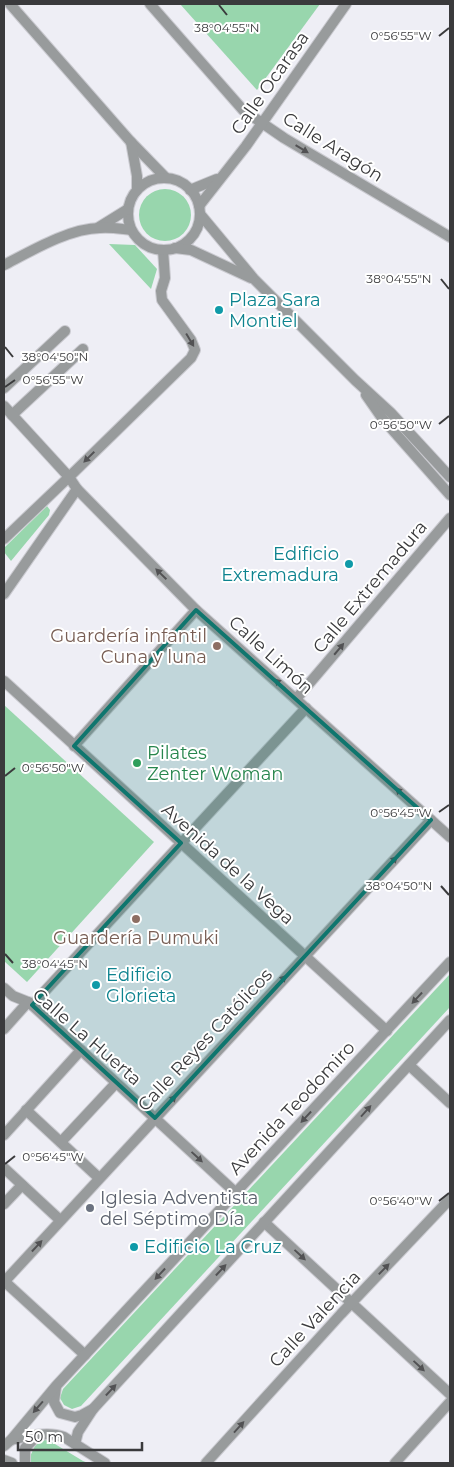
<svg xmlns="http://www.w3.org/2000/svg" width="454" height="1467" viewBox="0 0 454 1467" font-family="Montserrat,sans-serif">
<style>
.green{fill:#98d6ad}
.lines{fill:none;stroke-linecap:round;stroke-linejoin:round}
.pedestrian-casing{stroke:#cacad0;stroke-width:12}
.minor-casing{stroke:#cacad0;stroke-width:12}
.tertiary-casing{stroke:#cacad0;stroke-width:12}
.pedestrian{stroke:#989b9c;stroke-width:10}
.minor{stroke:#989b9c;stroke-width:10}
.tertiary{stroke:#989b9c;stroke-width:10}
.oneway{fill:#525254}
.marked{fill:#0f766e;fill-opacity:0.2;stroke:#0f766e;stroke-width:4;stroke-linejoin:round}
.ticks{fill:none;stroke:#3a3a3c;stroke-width:2}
.culture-dot{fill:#0f9aa8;stroke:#fff;stroke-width:2}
.education-dot{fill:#8d6e63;stroke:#fff;stroke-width:2}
.leisure-dot{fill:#2e9e5b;stroke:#fff;stroke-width:2}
.worship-dot{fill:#6b7280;stroke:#fff;stroke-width:2}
.labels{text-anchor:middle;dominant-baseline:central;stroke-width:4;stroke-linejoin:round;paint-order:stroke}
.street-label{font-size:18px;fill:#3a3a3c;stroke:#fff}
.culture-label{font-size:18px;fill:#0d838f;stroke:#fff;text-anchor:start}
.education-label{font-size:18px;fill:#785e54;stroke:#fff;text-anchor:end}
.leisure-label{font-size:18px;fill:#27864d;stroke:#fff;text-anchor:start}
.worship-label{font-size:18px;fill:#5b616d;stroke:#fff;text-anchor:start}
.ticks-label{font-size:12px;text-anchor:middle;fill:#3a3a3c;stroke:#fff;stroke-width:4;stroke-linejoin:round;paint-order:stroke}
</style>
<rect width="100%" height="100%" fill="#eeeef5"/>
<g class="green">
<path d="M 180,4 L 320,4 L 257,90 Z"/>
<circle cx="165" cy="215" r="26"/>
<path d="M 109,244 L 135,245 L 157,269 L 151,289 Z"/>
<path d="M 47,506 L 50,510 L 49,515 L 11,561 L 4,552 L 4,548 Z"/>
<path d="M 4,705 L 154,842 L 27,982 L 4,961 Z"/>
<path d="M 450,974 L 450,1007 L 81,1406 L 72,1409 L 64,1405 L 60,1398 L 63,1389 Z"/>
<path d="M 40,1435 L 83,1461 L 88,1463 L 27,1463 Z"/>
</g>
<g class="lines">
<g class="pedestrian-casing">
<g id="pedestrian">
<path d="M 4,388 L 65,331"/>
<path d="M 12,415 L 83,349"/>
<path d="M 4,539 L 69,477"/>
</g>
</g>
<g class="minor-casing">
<g id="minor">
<path d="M 150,4 L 243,110 L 284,138 L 450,237"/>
<path d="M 4,406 L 69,477 L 77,489 L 4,594"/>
<path d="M 69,477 L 191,358 L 195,350 L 191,340 L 162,300 L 161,291 L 165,278 L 163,250"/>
<path d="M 77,489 L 196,610 L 450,837"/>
<path d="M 4,681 L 387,1031"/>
<path d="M 296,699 L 450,518"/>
<path d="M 74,746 L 196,610"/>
<path d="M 4,988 L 13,996 L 28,1002 L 32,1005 L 236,1193"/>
<path d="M 32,1005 L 306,708"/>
<path d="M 4,1029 L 28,1002"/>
<path d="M 409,1065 L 450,1103"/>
<path d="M 26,1110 L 99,1178"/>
<path d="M 4,1135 L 81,1050"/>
<path d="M 61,1142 L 116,1083"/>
<path d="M 4,1168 L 60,1220"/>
<path d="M 4,1204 L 22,1185"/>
<path d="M 264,1222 L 450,1394"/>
<path d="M 4,1281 L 85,1355"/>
<path d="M 4,1282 L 431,820"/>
<path d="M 75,1444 L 78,1432 L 93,1409 L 450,1020"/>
<path d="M 206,1463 L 341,1314 L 450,1199"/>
<path d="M 395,1463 L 450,1402"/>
</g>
</g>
<g class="tertiary-casing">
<g id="tertiary">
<path d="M 10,4 L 130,141 L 166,178"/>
<path d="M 131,142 L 137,176 L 137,190"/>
<circle cx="164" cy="214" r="36"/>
<path d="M 190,190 L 217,179"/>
<path d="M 199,206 L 246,146 L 346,4"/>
<path d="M 200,214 L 254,279 L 355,380 L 391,413 L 450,477"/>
<path d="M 99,227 L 128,209"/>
<path d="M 175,248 L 191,250 L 251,278"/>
<path d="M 4,265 C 31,251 70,228 100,228 C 111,227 121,229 131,230"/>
<path d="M 366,395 L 382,418 L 450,495"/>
<path d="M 56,1387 L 54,1402 L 60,1413 L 75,1417 L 82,1415 L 93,1409"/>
<path d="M 11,1440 C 27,1436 48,1431 64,1437 L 105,1463"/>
<path d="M 4,1446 L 11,1440 L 56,1386 L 450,962"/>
<path d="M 4,1460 L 12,1463"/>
<path d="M 25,1463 L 25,1448 L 37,1436"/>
</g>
</g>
<use href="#pedestrian" class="pedestrian"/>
<use href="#minor" class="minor"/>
<use href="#tertiary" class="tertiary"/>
</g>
<defs><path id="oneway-solid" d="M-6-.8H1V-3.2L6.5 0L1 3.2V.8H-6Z" transform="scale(1.25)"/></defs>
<g class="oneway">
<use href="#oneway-solid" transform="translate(302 149) rotate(31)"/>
<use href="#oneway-solid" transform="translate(190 340) rotate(59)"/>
<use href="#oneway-solid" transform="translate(89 457) rotate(135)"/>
<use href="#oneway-solid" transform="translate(161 574) rotate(-136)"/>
<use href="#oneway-solid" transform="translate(339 649) rotate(-50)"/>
<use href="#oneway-solid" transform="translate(280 684) rotate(-138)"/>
<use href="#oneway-solid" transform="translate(401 793) rotate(-138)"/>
<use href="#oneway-solid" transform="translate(392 862) rotate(-47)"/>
<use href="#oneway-solid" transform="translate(281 981) rotate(-47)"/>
<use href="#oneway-solid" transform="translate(417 998) rotate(133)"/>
<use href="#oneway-solid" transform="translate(171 1101) rotate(-47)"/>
<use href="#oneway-solid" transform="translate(366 1111) rotate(-48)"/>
<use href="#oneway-solid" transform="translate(306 1117) rotate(133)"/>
<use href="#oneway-solid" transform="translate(197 1157) rotate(43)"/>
<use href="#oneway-solid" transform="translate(37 1246) rotate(-47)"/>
<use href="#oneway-solid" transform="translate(300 1255) rotate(43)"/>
<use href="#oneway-solid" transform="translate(384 1269) rotate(-46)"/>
<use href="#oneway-solid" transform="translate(221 1270) rotate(-47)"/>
<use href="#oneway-solid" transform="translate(160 1274) rotate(133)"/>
<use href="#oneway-solid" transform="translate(419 1366) rotate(43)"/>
<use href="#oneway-solid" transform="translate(111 1390) rotate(-47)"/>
<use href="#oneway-solid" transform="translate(38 1407) rotate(131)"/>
<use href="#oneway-solid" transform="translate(239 1427) rotate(-48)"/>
</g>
<path class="marked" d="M 196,610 L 431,820 L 155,1118 L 32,1005 L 181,843 L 74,746 Z"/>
<path class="ticks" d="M 219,5 L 227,15M 439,36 L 449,28M 441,279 L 449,289M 5,347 L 13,357M 5,387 L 15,380M 439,424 L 449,416M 5,776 L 15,768M 439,812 L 449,805M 441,886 L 449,895M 5,954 L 13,963M 5,1164 L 15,1156M 439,1201 L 449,1193"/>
<g class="culture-dot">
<circle cx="219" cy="310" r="5"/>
<circle cx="349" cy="564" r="5"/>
<circle cx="96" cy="985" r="5"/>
<circle cx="134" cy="1247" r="5"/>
</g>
<g class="education-dot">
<circle cx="217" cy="646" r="5"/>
<circle cx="136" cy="919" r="5"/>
</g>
<circle class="leisure-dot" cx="137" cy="763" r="5"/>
<circle class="worship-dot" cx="90" cy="1208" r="5"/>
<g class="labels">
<g class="street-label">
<text transform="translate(270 83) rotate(-55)">Calle Ocarasa</text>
<text transform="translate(333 147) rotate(32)">Calle Aragón</text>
<text transform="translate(370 587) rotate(-50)">Calle Extremadura</text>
<text transform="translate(271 655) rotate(42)">Calle Limón</text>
<text transform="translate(228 864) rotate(42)">Avenida de la Vega</text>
<text transform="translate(87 1037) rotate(41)">Calle La Huerta</text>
<text transform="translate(205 1040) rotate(-47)">Calle Reyes Católicos</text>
<text transform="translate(292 1108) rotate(-47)">Avenida Teodomiro</text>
<text transform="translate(315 1319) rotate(-47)">Calle Valencia</text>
</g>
<g class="culture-label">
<text x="229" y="300">Plaza Sara<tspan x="229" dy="21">Montiel</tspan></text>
<text x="339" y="554" text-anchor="end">Edificio<tspan x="339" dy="21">Extremadura</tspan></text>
<text x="106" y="975">Edificio<tspan x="106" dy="21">Glorieta</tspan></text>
<text x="144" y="1247">Edificio La Cruz</text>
</g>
<g class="education-label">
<text x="207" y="636">Guardería infantil<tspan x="207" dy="21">Cuna y luna</tspan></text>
<text x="136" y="938" text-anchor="middle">Guardería Pumuki</text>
</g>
<g class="leisure-label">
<text x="147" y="753">Pilates<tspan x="147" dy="21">Zenter Woman</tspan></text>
</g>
<g class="worship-label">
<text x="100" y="1198">Iglesia Adventista<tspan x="100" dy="21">del Séptimo Día</tspan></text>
</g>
</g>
<g class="ticks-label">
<text x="227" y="32">38°04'55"N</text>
<text x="401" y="40">0°56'55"W</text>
<text x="399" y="283">38°04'55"N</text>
<text x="55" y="361">38°04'50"N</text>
<text x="53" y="384">0°56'55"W</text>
<text x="401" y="429">0°56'50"W</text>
<text x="53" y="772">0°56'50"W</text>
<text x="401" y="817">0°56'45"W</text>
<text x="399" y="890">38°04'50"N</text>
<text x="55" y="968">38°04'45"N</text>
<text x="53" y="1161">0°56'45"W</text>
<text x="401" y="1205">0°56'40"W</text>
</g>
<rect width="454" height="1467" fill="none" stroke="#3a3a3c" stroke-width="10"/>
<path d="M18 1442v8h124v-8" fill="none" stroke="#3a3a3c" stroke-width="2.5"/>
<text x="25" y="1442" font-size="15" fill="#3a3a3c" stroke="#ffffff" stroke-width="4" paint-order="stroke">50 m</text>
</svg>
